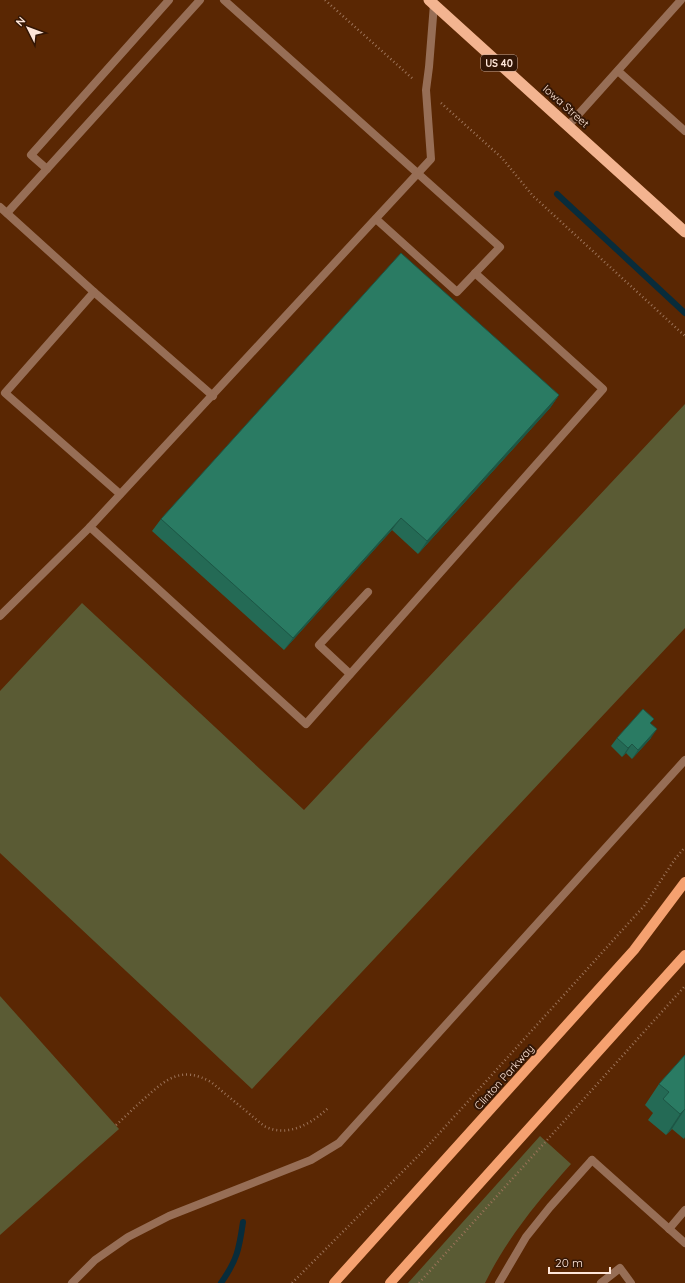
<svg xmlns="http://www.w3.org/2000/svg" width="685" height="1283" viewBox="0 0 685 1283" font-family="Quicksand,sans-serif">
<style>
.green{fill:#5a5b34}
.lines{fill:none;stroke-linecap:round;stroke-linejoin:round}
.stream{stroke:#082c3b;stroke-width:6}
.path{stroke:#9c7359;stroke-width:2.5;stroke-dasharray:1 3;stroke-linecap:butt}
.service{stroke:#976e56;stroke-width:8}
.minor{stroke:#976e56;stroke-width:8}
.primary{stroke:#f5a170;stroke-width:10}
.trunk{stroke:#f3b490;stroke-width:11}
.wall{fill:#246a55}
.shaded-wall{fill:#1d5645}
.building{fill:#2a7b63;stroke:#1d5645}
.labels{text-anchor:middle;dominant-baseline:central;stroke-width:4;stroke-linejoin:round;paint-order:stroke}
.shield{fill:#331605;stroke:#c2a899;stroke-width:1}
.shield-label{font-size:10px;font-weight:bold;fill:#ffe6d9}
.street-label{font-size:11px;fill:#ffe6d9;stroke:#331605}
</style>
<rect width="100%" height="100%" fill="#5a2703"/>
<g class="green">
<path d="M 685,404 L 685,628 L 252,1089 L 0,853 L 0,691 L 82,603 L 304,810 Z"/>
<path d="M 0,996 L 119,1129 L 0,1235 Z"/>
<path d="M 540,1136 L 571,1164 C 538,1201 507,1238 485,1283 L 408,1283 Z"/>
</g>
<g class="lines">
<g class="stream">
<path d="M 557,194 L 685,313"/>
<path d="M 221,1283 C 237,1260 239,1250 243,1222"/>
</g>
<g class="path">
<path d="M 325,0 L 413,79"/>
<path d="M 441,103 L 502,158 L 533,196 L 685,336"/>
<path d="M 116,1125 C 126,1116 135,1107 145,1098 C 167,1078 182,1066 211,1082 L 264,1126 C 287,1138 312,1124 329,1107"/>
<path d="M 292,1283 L 426,1148 L 644,906 L 675,859 L 685,847"/>
<path d="M 419,1283 L 685,986"/>
</g>
<g class="service">
<path d="M 224,0 L 500,247 L 457,292 L 376,219"/>
<path d="M 434,4 L 429,67 L 426,90 L 431,159 L 90,527 L 306,724 L 603,389 L 475,273"/>
<path d="M 618,71 L 685,131"/>
<path d="M 568,126 L 681,0"/>
<path d="M 47,169 L 31,155 L 169,0"/>
<path d="M 0,207 L 94,292 L 213,396"/>
<path d="M 7,213 L 200,0"/>
<path d="M 94,292 L 5,393 L 120,494"/>
<path d="M 350,674 L 319,645 L 368,592"/>
<path d="M 592,1160 L 685,1243"/>
<path d="M 669,1229 L 685,1210"/>
<path d="M 72,1283 L 95,1260 L 128,1237 L 169,1216 L 311,1160 L 339,1143 L 685,760"/>
<path d="M 601,1283 L 620,1268 L 631,1283"/>
</g>
<g class="minor">
<path d="M 0,616 L 90,527"/>
<path d="M 499,1283 L 526,1237 L 550,1207 L 592,1160"/>
</g>
<g class="primary">
<path d="M 334,1283 L 634,950 L 685,882"/>
<path d="M 390,1283 L 685,955"/>
</g>
<path class="trunk" d="M 429,0 L 685,232"/>
</g>
<g class="wall">
<path d="M 559,395 L 550,408 L 418,554 L 392,530 L 284,650 L 152,531 L 161,519 Z"/>
<path d="M 651,724 L 651,738 L 632,759 L 626,753 L 622,757 L 611,746 L 617,738 Z"/>
<path d="M 685,1055 L 685,1137 L 684,1139 L 672,1129 L 666,1135 L 648,1120 L 653,1113 L 645,1105 L 659,1084 Z"/>
</g>
<g class="shaded-wall">
<path d="M 559,395 L 550,408 L 418,554 L 427,541 Z"/>
<path d="M 401,518 L 392,530 L 284,650 L 293,638 Z"/>
<path d="M 657,729 L 651,738 L 632,759 L 638,750 Z"/>
<path d="M 632,744 L 626,753 L 622,757 L 628,748 Z"/>
<path d="M 685,1109 L 672,1129 L 666,1135 L 680,1114 Z"/>
</g>
<g class="building">
<path d="M 401,253 L 559,395 L 427,541 L 401,518 L 293,638 L 161,519 Z"/>
<path d="M 643,709 L 654,719 L 650,723 L 657,729 L 638,750 L 632,744 L 628,748 L 617,738 Z"/>
<path d="M 685,1055 L 685,1109 L 680,1114 L 663,1099 L 669,1092 L 659,1084 Z"/>
</g>
<g class="labels">
<rect class="shield" x="481" y="55" width="36" height="16" rx="3"/>
<g class="shield-label">
<text x="499" y="63">US 40</text>
</g>
<g class="street-label">
<text transform="translate(566 106) rotate(42)">Iowa Street</text>
<text transform="translate(504 1077) rotate(-48)">Clinton Parkway</text>
</g>
</g>
<g transform="translate(28 28) rotate(312)" stroke="#331605" stroke-width="3" paint-order="stroke">
<path d="M0-3L7 15L0 10L-7 15Z" fill="#ffe6d9"/>
<text y="-6" font-size="11" font-weight="bold" text-anchor="middle" fill="#ffe6d9">N</text>
</g>
<path d="M549 1267v6h61v-6" fill="none" stroke="#ffe6d9" stroke-width="2"/>
<text x="555" y="1267" font-size="12" fill="#ffe6d9" stroke="#331605" stroke-width="3" paint-order="stroke">20 m</text>
</svg>
